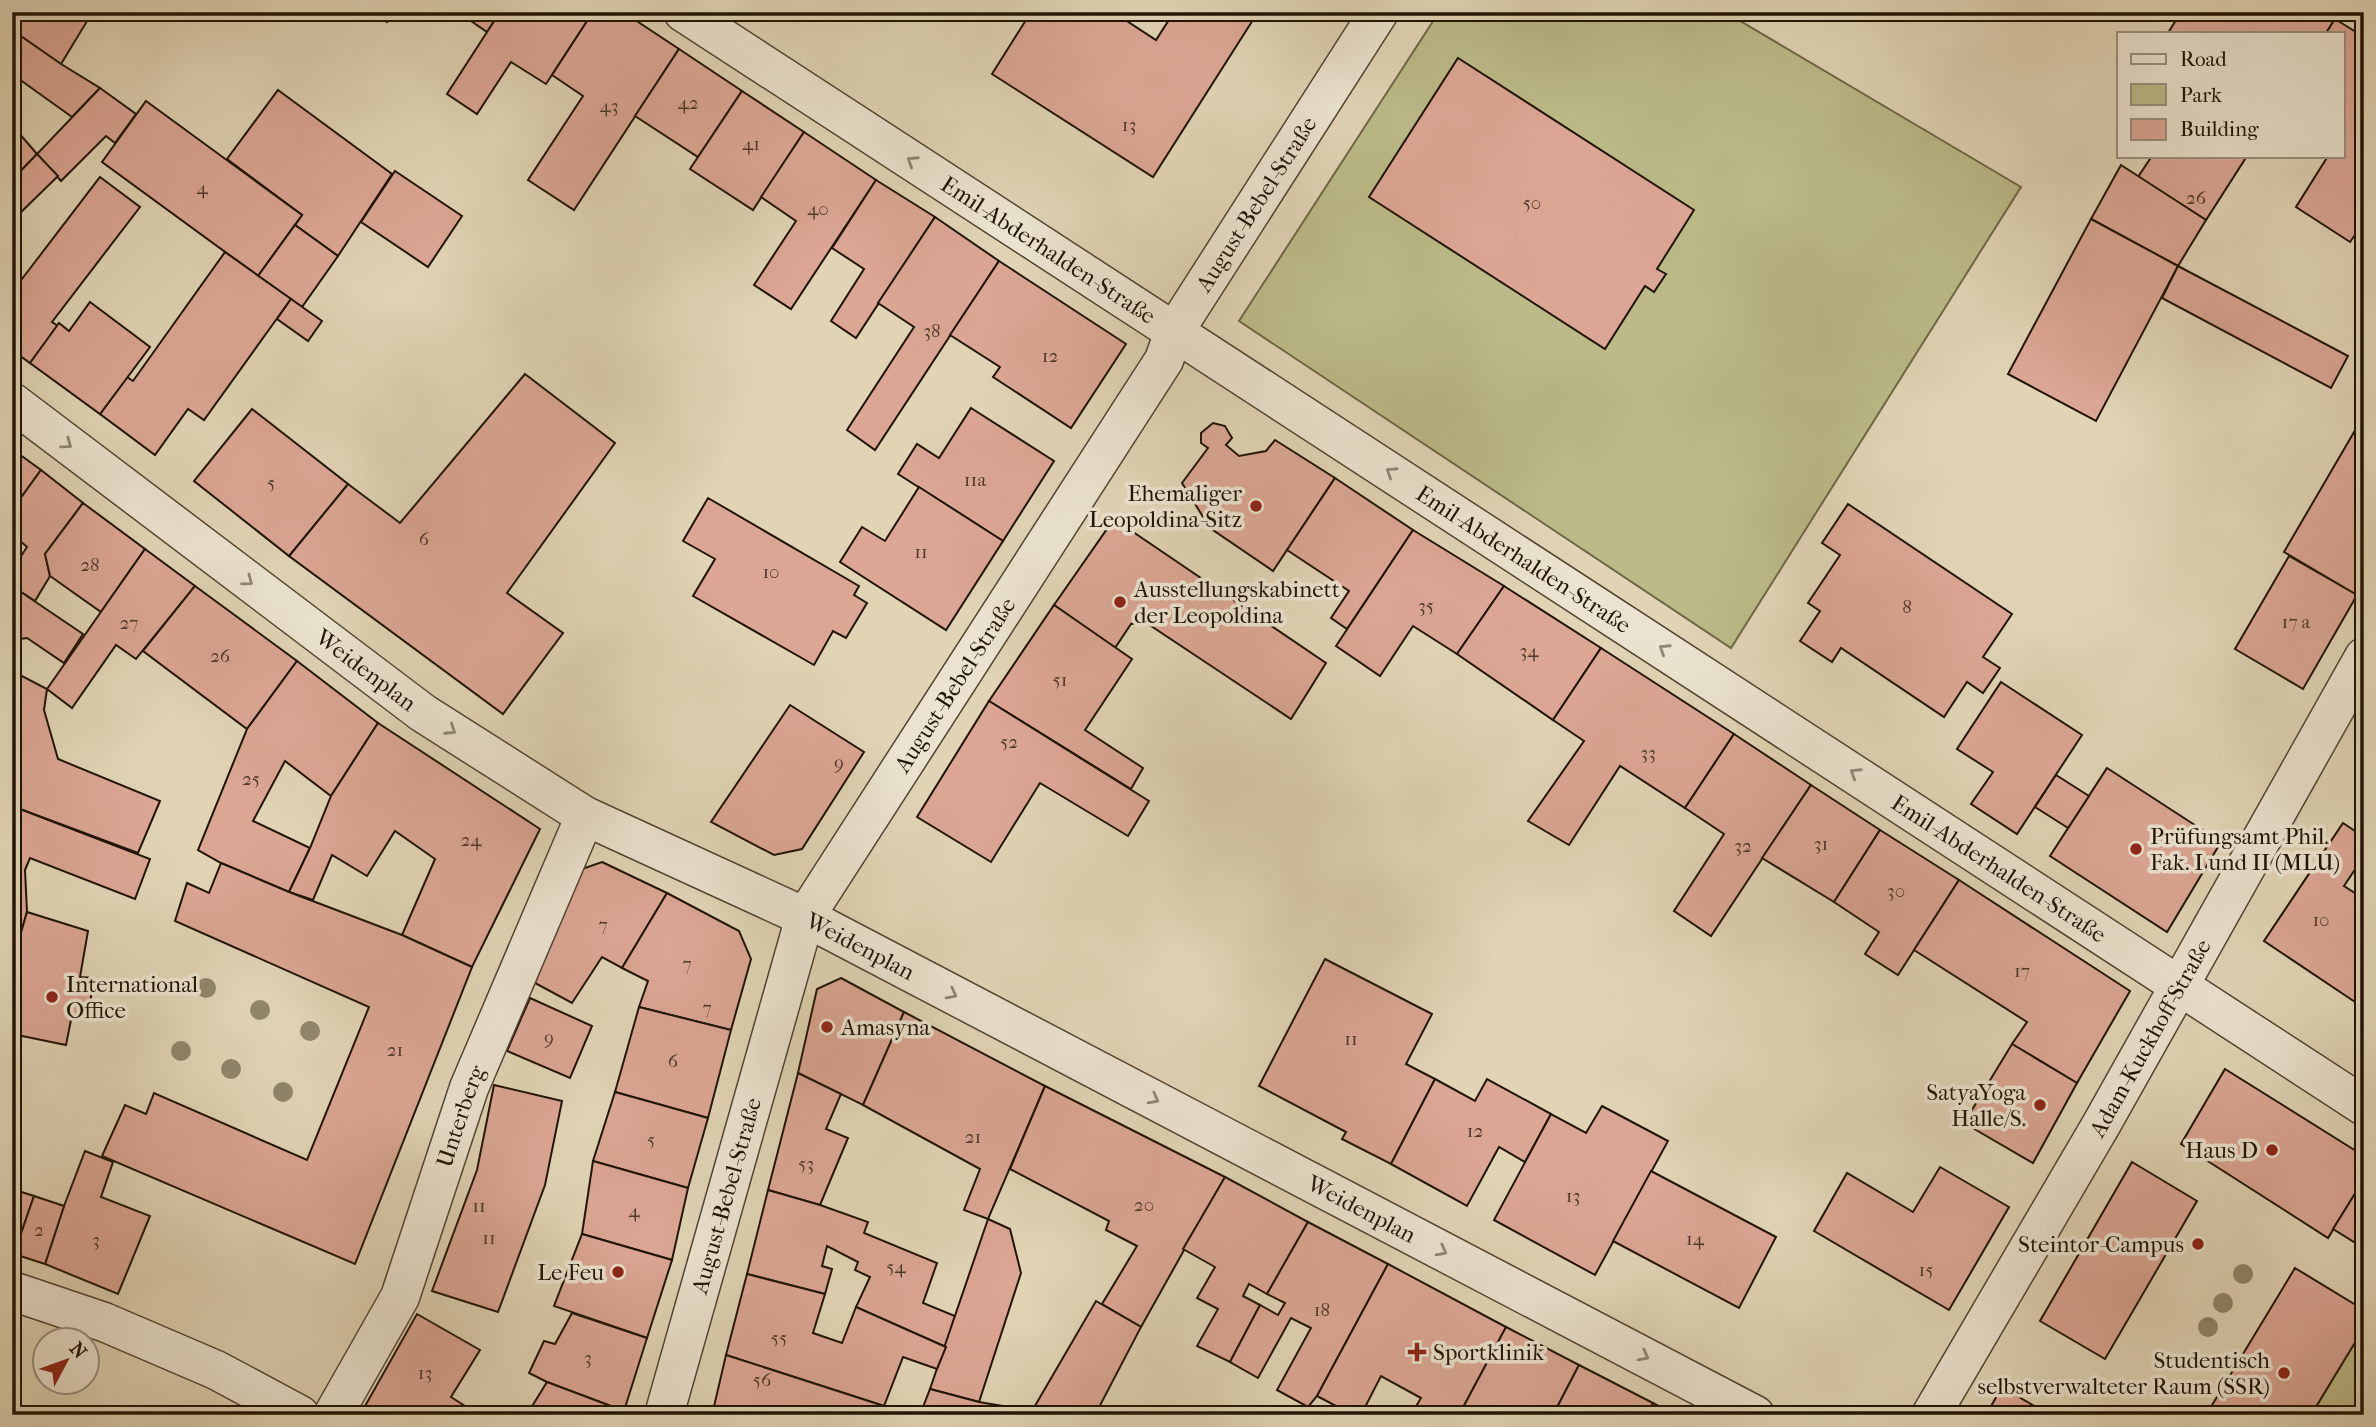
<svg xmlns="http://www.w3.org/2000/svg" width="2376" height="1427" viewBox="0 0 2376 1427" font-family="'IM FELL French Canon',serif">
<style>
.green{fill:#bbba88;stroke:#6e6746;stroke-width:2}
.building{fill:#dba694;stroke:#201405;stroke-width:2}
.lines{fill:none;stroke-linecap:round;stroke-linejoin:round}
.minor-casing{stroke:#504431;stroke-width:41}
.tertiary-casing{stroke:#504431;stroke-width:41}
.minor{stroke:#ebe3cf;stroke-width:38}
.tertiary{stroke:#ebe3cf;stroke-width:38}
.tree{fill:#90866a}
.oneway{stroke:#908674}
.poi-dot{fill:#8f2418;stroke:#ebe3cf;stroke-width:2.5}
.labels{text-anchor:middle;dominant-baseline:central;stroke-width:7;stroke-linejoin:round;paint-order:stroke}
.number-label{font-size:19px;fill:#4f3829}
.street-label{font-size:23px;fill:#201405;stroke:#ebe3cf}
.poi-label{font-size:23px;fill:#201405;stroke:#ebe3cf;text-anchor:end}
</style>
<rect width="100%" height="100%" fill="#e0d4b5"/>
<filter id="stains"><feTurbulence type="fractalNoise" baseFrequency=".00286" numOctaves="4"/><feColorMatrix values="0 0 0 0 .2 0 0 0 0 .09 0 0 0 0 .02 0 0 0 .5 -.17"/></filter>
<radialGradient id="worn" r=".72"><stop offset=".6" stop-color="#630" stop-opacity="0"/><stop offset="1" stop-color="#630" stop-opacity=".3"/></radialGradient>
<g class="green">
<path d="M 1439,12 L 1725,12 L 2021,187 L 1731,648 L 1239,321 Z"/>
<path d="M 2362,1331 L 2364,1332 L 2364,1415 L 2311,1415 Z"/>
</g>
<g class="building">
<path d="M 12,12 L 91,12 L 92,13 L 61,64 L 12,30 Z"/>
<path d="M 373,12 L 393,12 L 387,22 Z"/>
<path d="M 458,12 L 500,12 L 487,32 Z"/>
<path d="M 500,12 L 593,12 L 546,84 L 511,62 L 477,114 L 447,94 Z"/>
<path d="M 593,12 L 623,12 L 679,49 L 574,210 L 528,180 L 583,96 L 552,75 Z"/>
<path d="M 1031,12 L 1113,12 L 1156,40 L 1174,12 L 1258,12 L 1153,177 L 992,74 Z"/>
<path d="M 2181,12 L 2324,12 L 2335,19 L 2326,33 L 2168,33 Z"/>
<path d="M 2335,19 L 2364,37 L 2364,222 L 2350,242 L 2296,207 L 2328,156 L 2343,156 L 2343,33 L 2326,33 Z"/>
<path d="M 12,30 L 61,64 L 100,88 L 72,117 L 12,74 Z"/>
<path d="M 679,49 L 742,91 L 698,157 L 635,116 Z"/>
<path d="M 1458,58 L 1694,210 L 1657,269 L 1666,274 L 1654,292 L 1645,286 L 1605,349 L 1369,197 Z"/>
<path d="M 100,88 L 136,114 L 115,143 L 106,136 L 61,181 L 37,154 Z"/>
<path d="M 278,90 L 392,174 L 338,256 L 295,225 L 302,215 L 227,159 Z"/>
<path d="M 742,91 L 804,132 L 753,210 L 690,169 Z"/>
<path d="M 146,101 L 302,215 L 258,276 L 102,162 Z"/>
<path d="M 12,125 L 37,154 L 12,180 Z"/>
<path d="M 804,132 L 876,180 L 791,309 L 754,285 L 796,221 L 761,197 Z"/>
<path d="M 37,154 L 58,176 L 12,221 L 12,180 Z"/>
<path d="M 2152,156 L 2247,156 L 2206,220 L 2138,177 Z"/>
<path d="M 2121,165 L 2206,220 L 2178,266 L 2091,219 Z"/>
<path d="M 395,171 L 462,216 L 428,267 L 361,222 Z"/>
<path d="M 100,177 L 140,207 L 52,322 L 58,326 L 30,363 L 12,350 L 12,292 Z"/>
<path d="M 876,180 L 935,217 L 856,338 L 831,321 L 864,269 L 832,248 Z"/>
<path d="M 935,217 L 999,261 L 875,450 L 847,430 L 914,327 L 878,303 Z"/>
<path d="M 2091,219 L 2178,266 L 2096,421 L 2008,374 Z"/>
<path d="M 295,225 L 338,256 L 302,307 L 258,276 Z"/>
<path d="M 225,252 L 291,299 L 204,420 L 188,409 L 155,455 L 100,414 L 127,377 L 133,381 Z"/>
<path d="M 999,261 L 1126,344 L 1071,428 L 993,377 L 1000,367 L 950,335 Z"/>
<path d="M 2178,266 L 2348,356 L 2331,388 L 2162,298 Z"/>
<path d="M 291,299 L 322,321 L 308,341 L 277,319 Z"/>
<path d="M 90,302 L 150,347 L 100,414 L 30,363 L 59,323 L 69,331 Z"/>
<path d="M 525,374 L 615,443 L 507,593 L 563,633 L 503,714 L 289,556 L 348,484 L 400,523 Z"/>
<path d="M 971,408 L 1054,461 L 1003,541 L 898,474 L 917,444 L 939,458 Z"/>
<path d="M 252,409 L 348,484 L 289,556 L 194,481 Z"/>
<path d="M 2364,415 L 2364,584 L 2357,595 L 2284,552 Z"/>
<path d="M 1213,423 L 1225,426 L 1232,438 L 1226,445 L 1239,456 L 1266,451 L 1275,440 L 1335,478 L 1273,571 L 1210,528 L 1182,483 L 1208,448 L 1201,443 L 1201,433 Z"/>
<path d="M 12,449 L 41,470 L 12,510 Z"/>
<path d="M 41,470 L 83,503 L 45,554 L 50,576 L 35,601 L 12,586 L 12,570 L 27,547 L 12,534 L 12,510 Z"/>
<path d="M 1335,478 L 1413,530 L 1347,629 L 1331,618 L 1349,591 L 1287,550 Z"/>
<path d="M 919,487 L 1003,541 L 946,630 L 840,562 L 862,527 L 885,541 Z"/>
<path d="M 708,498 L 859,586 L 854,595 L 867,603 L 846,638 L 833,631 L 814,665 L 693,596 L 715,559 L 683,541 Z"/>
<path d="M 83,503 L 145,549 L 101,612 L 50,576 L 45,554 Z"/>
<path d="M 1848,504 L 2012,614 L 1983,657 L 2000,668 L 1983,693 L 1967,682 L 1944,717 L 1841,648 L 1832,662 L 1800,641 L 1820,611 L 1808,603 L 1840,555 L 1822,543 Z"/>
<path d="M 1114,519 L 1326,663 L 1291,719 L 1145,622 L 1131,624 L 1115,648 L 1054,605 Z"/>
<path d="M 1413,530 L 1504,586 L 1457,654 L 1413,626 L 1380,676 L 1336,646 Z"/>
<path d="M 145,549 L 195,586 L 136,659 L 116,645 L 72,708 L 47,689 Z"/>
<path d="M 2289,556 L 2357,595 L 2303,689 L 2235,649 Z"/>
<path d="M 12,586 L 83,634 L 64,663 L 27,638 L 12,640 Z"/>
<path d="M 195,586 L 297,661 L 247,729 L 143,651 Z"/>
<path d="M 1504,586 L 1601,648 L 1553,720 L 1457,654 Z"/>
<path d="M 1054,605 L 1132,659 L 1085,730 L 1143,768 L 1131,789 L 989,701 Z"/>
<path d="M 12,648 L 18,674 L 12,675 Z"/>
<path d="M 1601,648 L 1734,734 L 1685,808 L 1620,766 L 1569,845 L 1528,821 L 1584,741 L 1553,720 Z"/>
<path d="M 297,661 L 378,723 L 331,796 L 285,761 L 253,821 L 310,848 L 289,892 L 221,863 L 198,850 L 247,729 Z"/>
<path d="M 18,674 L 47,689 L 44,710 L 58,759 L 160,801 L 138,853 L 12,806 L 12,675 Z"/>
<path d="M 2001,682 L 2082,735 L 2017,834 L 1971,804 L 1993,772 L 1957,749 Z"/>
<path d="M 989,701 L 1149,801 L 1128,836 L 1040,783 L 991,862 L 917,817 Z"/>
<path d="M 790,705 L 864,752 L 802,849 L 774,855 L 711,822 Z"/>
<path d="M 378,723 L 540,829 L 472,967 L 402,935 L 435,859 L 395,831 L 367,876 L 332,855 L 313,900 L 289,892 L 310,848 L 331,796 Z"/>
<path d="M 1734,734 L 1811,785 L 1711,936 L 1674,911 L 1724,834 L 1685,808 Z"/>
<path d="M 2107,768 L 2221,842 L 2167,932 L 2050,856 Z"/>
<path d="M 2056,775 L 2089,796 L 2068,828 L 2035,807 Z"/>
<path d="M 1811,785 L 1880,830 L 1834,902 L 1762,858 Z"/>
<path d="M 12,806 L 150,859 L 135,899 L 30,858 L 25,870 L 27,912 L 20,936 L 12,935 Z"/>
<path d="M 2343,823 L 2364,837 L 2364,856 L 2344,886 L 2364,899 L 2364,1008 L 2264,941 Z"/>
<path d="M 1880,830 L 1959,880 L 1898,975 L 1865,954 L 1879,932 L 1834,902 Z"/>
<path d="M 602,862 L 667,893 L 622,968 L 602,957 L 572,1003 L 535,983 L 579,870 Z"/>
<path d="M 221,863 L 289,892 L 402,935 L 472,967 L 355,1264 L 102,1156 L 125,1105 L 146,1114 L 154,1093 L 307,1160 L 369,1007 L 175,921 L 187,883 L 209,893 Z"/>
<path d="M 1959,880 L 2130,991 L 2077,1083 L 2012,1044 L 2027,1022 L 1914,950 Z"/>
<path d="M 667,893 L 739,931 L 751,959 L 731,1030 L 639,1007 L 648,981 L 622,968 Z"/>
<path d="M 27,912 L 88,931 L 80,977 L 94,978 L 88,1017 L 72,1015 L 66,1045 L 12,1034 L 12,935 L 20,936 Z"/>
<path d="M 1325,959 L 1432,1014 L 1406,1064 L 1435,1079 L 1391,1164 L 1342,1139 L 1346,1132 L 1259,1086 Z"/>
<path d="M 841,978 L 904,1012 L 863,1105 L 798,1073 L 817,989 Z"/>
<path d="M 530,998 L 592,1026 L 570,1078 L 507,1051 Z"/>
<path d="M 639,1007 L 731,1030 L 708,1118 L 615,1092 Z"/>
<path d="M 904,1012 L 1045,1086 L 988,1219 L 964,1210 L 980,1169 L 863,1105 Z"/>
<path d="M 2012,1044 L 2077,1083 L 2033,1163 L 1964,1123 Z"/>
<path d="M 2225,1069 L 2364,1156 L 2364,1179 L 2328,1238 L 2181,1144 Z"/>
<path d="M 798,1073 L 841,1094 L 826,1129 L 848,1138 L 820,1205 L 768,1190 Z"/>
<path d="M 1435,1079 L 1475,1101 L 1487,1079 L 1551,1114 L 1525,1162 L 1499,1147 L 1467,1206 L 1391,1164 Z"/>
<path d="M 494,1085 L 562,1101 L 545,1185 L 498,1312 L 432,1291 L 477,1170 Z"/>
<path d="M 1045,1086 L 1225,1177 L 1141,1327 L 1102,1304 L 1137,1246 L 1106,1230 L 1109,1221 L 1010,1169 Z"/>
<path d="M 615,1092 L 708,1118 L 688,1188 L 593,1161 Z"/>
<path d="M 1602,1106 L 1668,1141 L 1595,1275 L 1494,1220 L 1551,1114 L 1586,1133 Z"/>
<path d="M 85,1151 L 113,1162 L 101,1197 L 150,1216 L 118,1294 L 45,1264 L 64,1206 Z"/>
<path d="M 593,1161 L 688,1188 L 672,1260 L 582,1234 Z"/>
<path d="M 2132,1162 L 2197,1201 L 2105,1359 L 2040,1321 Z"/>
<path d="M 1940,1167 L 2009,1207 L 1949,1310 L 1814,1231 L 1847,1173 L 1913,1212 Z"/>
<path d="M 1651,1171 L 1776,1237 L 1739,1308 L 1613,1241 Z"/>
<path d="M 1225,1177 L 1308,1222 L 1267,1294 L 1249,1284 L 1243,1296 L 1260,1305 L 1230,1362 L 1197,1346 L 1218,1309 L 1197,1298 L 1215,1267 L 1183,1249 Z"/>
<path d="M 2364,1179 L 2364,1243 L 2362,1247 L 2333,1229 Z"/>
<path d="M 12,1189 L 34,1196 L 14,1254 L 12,1253 Z"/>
<path d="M 768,1190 L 820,1205 L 868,1222 L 864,1233 L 937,1263 L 923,1303 L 955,1316 L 946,1347 L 856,1307 L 870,1277 L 855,1270 L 858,1262 L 827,1246 L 822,1266 L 832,1269 L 825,1294 L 747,1274 Z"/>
<path d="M 34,1196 L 64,1206 L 45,1264 L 14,1254 Z"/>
<path d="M 988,1219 L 1010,1229 L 1021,1273 L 979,1402 L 930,1389 Z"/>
<path d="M 1308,1222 L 1388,1264 L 1317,1396 L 1308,1407 L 1277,1390 L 1311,1328 L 1291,1318 L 1258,1378 L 1230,1362 L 1260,1305 L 1278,1315 L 1285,1303 L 1267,1294 Z"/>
<path d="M 582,1234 L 672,1260 L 647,1338 L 554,1306 Z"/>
<path d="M 1388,1264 L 1506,1327 L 1459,1415 L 1415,1415 L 1412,1413 L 1421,1398 L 1381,1376 L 1361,1415 L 1353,1415 L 1317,1396 Z"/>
<path d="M 2295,1268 L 2364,1310 L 2362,1331 L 2311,1415 L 2206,1415 Z"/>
<path d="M 747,1274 L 825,1294 L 813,1333 L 842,1343 L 856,1307 L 946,1347 L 937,1369 L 903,1357 L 884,1406 L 726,1355 Z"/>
<path d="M 1096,1301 L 1141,1327 L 1095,1415 L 1038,1415 L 1032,1411 Z"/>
<path d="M 572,1313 L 647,1338 L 624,1411 L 547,1382 L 529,1373 L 544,1341 L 555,1344 Z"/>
<path d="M 417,1314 L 480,1350 L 451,1397 L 479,1415 L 360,1415 Z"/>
<path d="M 1506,1327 L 1579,1365 L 1553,1415 L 1459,1415 Z"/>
<path d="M 726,1355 L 884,1406 L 882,1415 L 712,1415 Z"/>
<path d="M 1579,1365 L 1653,1403 L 1647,1415 L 1553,1415 Z"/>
<path d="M 547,1382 L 624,1411 L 622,1415 L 543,1415 L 531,1408 Z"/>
<path d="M 2002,1387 L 2036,1407 L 2049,1415 L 1986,1415 Z"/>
<path d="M 930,1389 L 979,1402 L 1032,1411 L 1038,1415 L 920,1415 Z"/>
<path d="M 1653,1403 L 1675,1415 L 1647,1415 Z"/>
</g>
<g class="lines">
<g class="minor-casing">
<g id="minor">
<path id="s1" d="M 683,12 L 2364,1106"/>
<path id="s2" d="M 12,402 L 423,713 L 585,816 L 805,917 L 1755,1415"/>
<path d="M 12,1291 L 104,1322 L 216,1370 L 300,1415"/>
<path id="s3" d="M 333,1415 L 400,1297 L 469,1088 L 585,816"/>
<path id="s4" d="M 1931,1415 L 2101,1125 L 2364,657"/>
</g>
</g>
<g class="tertiary-casing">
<g id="tertiary">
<path id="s5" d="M 664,1415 L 805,917 L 1164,360 L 1174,332 L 1379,12"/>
</g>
</g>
<use href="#minor" class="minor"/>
<use href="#tertiary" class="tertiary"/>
</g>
<g class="tree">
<circle cx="206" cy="988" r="10"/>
<circle cx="260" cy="1010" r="10"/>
<circle cx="310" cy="1031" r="10"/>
<circle cx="181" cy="1051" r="10"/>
<circle cx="231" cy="1069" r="10"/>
<circle cx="283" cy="1092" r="10"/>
<circle cx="2243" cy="1274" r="10"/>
<circle cx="2223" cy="1303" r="10"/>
<circle cx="2208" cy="1327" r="10"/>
</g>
<defs><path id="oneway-chevron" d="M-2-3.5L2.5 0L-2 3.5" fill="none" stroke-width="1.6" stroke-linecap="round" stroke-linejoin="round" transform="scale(1.75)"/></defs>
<g class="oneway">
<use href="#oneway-chevron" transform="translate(912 161) rotate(-147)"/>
<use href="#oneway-chevron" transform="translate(67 444) rotate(37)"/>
<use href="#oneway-chevron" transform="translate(1391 472) rotate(-147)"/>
<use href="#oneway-chevron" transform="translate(248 581) rotate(37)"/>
<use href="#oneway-chevron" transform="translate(1664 649) rotate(-147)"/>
<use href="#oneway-chevron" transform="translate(451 730) rotate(33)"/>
<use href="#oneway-chevron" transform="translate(1855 773) rotate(-147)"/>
<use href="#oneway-chevron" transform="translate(952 994) rotate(28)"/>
<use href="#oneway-chevron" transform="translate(1154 1099) rotate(28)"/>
<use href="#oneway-chevron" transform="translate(1442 1251) rotate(28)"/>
<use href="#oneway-chevron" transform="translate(1644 1356) rotate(28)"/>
</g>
<g class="poi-dot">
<circle cx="1256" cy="506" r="7"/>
<circle cx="1120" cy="602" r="7"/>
<circle cx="2136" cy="849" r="7"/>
<circle cx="52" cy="997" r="7"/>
<circle cx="827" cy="1027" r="7"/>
<circle cx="2040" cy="1105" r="7"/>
<circle cx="2272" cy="1150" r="7"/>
<circle cx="2198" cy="1244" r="7"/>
<circle cx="618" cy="1272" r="7"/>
<path d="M1413.5 1341.5h7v7h7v7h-7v7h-7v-7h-7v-7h7z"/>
<circle cx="2284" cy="1373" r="7"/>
</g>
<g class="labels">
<g class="number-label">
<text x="688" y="103">42</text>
<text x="609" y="106">43</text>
<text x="1129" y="125">13</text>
<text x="751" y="144">41</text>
<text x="202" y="188">4</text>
<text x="2196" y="198">26</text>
<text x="1532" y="203">50</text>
<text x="818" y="209">40</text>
<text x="932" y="331">38</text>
<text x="1050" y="356">12</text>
<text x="975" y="480">11a</text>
<text x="271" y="483">5</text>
<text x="424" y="539">6</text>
<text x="921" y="552">11</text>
<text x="90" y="565">28</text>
<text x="771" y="572">10</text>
<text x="1426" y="606">35</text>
<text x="1907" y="607">8</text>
<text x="2296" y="622">17 a</text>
<text x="129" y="623">27</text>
<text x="1529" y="651">34</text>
<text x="220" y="656">26</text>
<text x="1060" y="680">51</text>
<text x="1009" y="742">52</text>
<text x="1648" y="753">33</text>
<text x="839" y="763">9</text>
<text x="251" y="779">25</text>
<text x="471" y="840">24</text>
<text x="1821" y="844">31</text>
<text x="1743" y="846">32</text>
<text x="1896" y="891">30</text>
<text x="2321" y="920">10</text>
<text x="603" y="925">7</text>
<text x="687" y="964">7</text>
<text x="2022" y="971">17</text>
<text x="707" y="1008">7</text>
<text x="549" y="1038">9</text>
<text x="1351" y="1039">11</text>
<text x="395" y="1050">21</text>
<text x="673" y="1061">6</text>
<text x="1475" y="1131">12</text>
<text x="973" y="1137">21</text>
<text x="651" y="1140">5</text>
<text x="806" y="1164">53</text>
<text x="1573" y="1196">13</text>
<text x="1144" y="1205">20</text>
<text x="479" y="1206">11</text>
<text x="634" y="1211">4</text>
<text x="39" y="1230">2</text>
<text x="489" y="1238">11</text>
<text x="1695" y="1239">14</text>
<text x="96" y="1240">3</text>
<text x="896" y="1267">54</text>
<text x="1926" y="1270">15</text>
<text x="1322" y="1310">18</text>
<text x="779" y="1338">55</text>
<text x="588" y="1358">3</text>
<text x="425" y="1373">13</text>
<text x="762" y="1380">56</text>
</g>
<g class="street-label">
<text stroke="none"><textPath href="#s5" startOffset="1362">August-Bebel-Straße</textPath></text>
<text stroke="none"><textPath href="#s1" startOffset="436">Emil-Abderhalden-Straße</textPath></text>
<text stroke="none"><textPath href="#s1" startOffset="1003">Emil-Abderhalden-Straße</textPath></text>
<text stroke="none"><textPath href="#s2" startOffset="444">Weidenplan</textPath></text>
<text stroke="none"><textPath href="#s5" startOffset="794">August-Bebel-Straße</textPath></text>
<text stroke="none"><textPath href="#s1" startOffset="1570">Emil-Abderhalden-Straße</textPath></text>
<text stroke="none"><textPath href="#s2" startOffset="1012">Weidenplan</textPath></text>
<text stroke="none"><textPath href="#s4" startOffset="436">Adam-Kuckhoff-Straße</textPath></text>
<text stroke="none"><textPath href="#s3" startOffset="326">Unterberg</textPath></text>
<text stroke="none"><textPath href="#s5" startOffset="228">August-Bebel-Straße</textPath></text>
<text stroke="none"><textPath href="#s2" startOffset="1578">Weidenplan</textPath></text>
</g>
<g class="poi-label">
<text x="1242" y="493">Ehemaliger<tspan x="1242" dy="26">Leopoldina-Sitz</tspan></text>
<text x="1134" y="589" text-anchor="start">Ausstellungskabinett<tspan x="1134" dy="26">der Leopoldina</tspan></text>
<text x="2150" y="836" text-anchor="start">Prüfungsamt Phil.<tspan x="2150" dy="26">Fak. I und II (MLU)</tspan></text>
<text x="66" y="984" text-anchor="start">International<tspan x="66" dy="26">Office</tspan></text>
<text x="841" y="1027" text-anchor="start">Amasyna</text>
<text x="2026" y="1092">SatyaYoga<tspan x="2026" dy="26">Halle/S.</tspan></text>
<text x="2258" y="1150">Haus D</text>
<text x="2184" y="1244">Steintor-Campus</text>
<text x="604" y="1272">Le Feu</text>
<text x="1433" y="1352" text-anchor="start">Sportklinik</text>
<text x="2270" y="1360">Studentisch<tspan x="2270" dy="26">selbstverwalteter Raum (SSR)</tspan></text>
</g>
</g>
<rect width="2376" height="1427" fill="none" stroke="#e0d4b5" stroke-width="42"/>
<rect x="14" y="14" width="2348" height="1399" fill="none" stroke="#201405" stroke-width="3.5"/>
<rect x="21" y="21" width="2334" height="1385" fill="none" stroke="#201405" stroke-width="2"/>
<rect x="2117" y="32" width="228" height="126" fill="#ebe3cf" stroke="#9a907e" stroke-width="2"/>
<rect x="2131" y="54" width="35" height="10" fill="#ebe3cf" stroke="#9a907e" stroke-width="2"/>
<text x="2180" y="66" font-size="21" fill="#201405">Road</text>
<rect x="2131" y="84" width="35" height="21" fill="#bbba88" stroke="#9a907e" stroke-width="2"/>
<text x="2180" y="102" font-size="21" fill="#201405">Park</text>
<rect x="2131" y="119" width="35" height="21" fill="#dba694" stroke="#9a907e" stroke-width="2"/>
<text x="2180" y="136" font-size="21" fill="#201405">Building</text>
<g transform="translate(66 1361) rotate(49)"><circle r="33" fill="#ebe3cf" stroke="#9a907e" stroke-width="2"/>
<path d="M0-5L12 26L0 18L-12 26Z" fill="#8f2418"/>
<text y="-10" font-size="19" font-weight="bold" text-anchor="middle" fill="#201405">N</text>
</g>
<rect width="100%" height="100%" filter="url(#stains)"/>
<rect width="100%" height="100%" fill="url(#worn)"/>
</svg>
